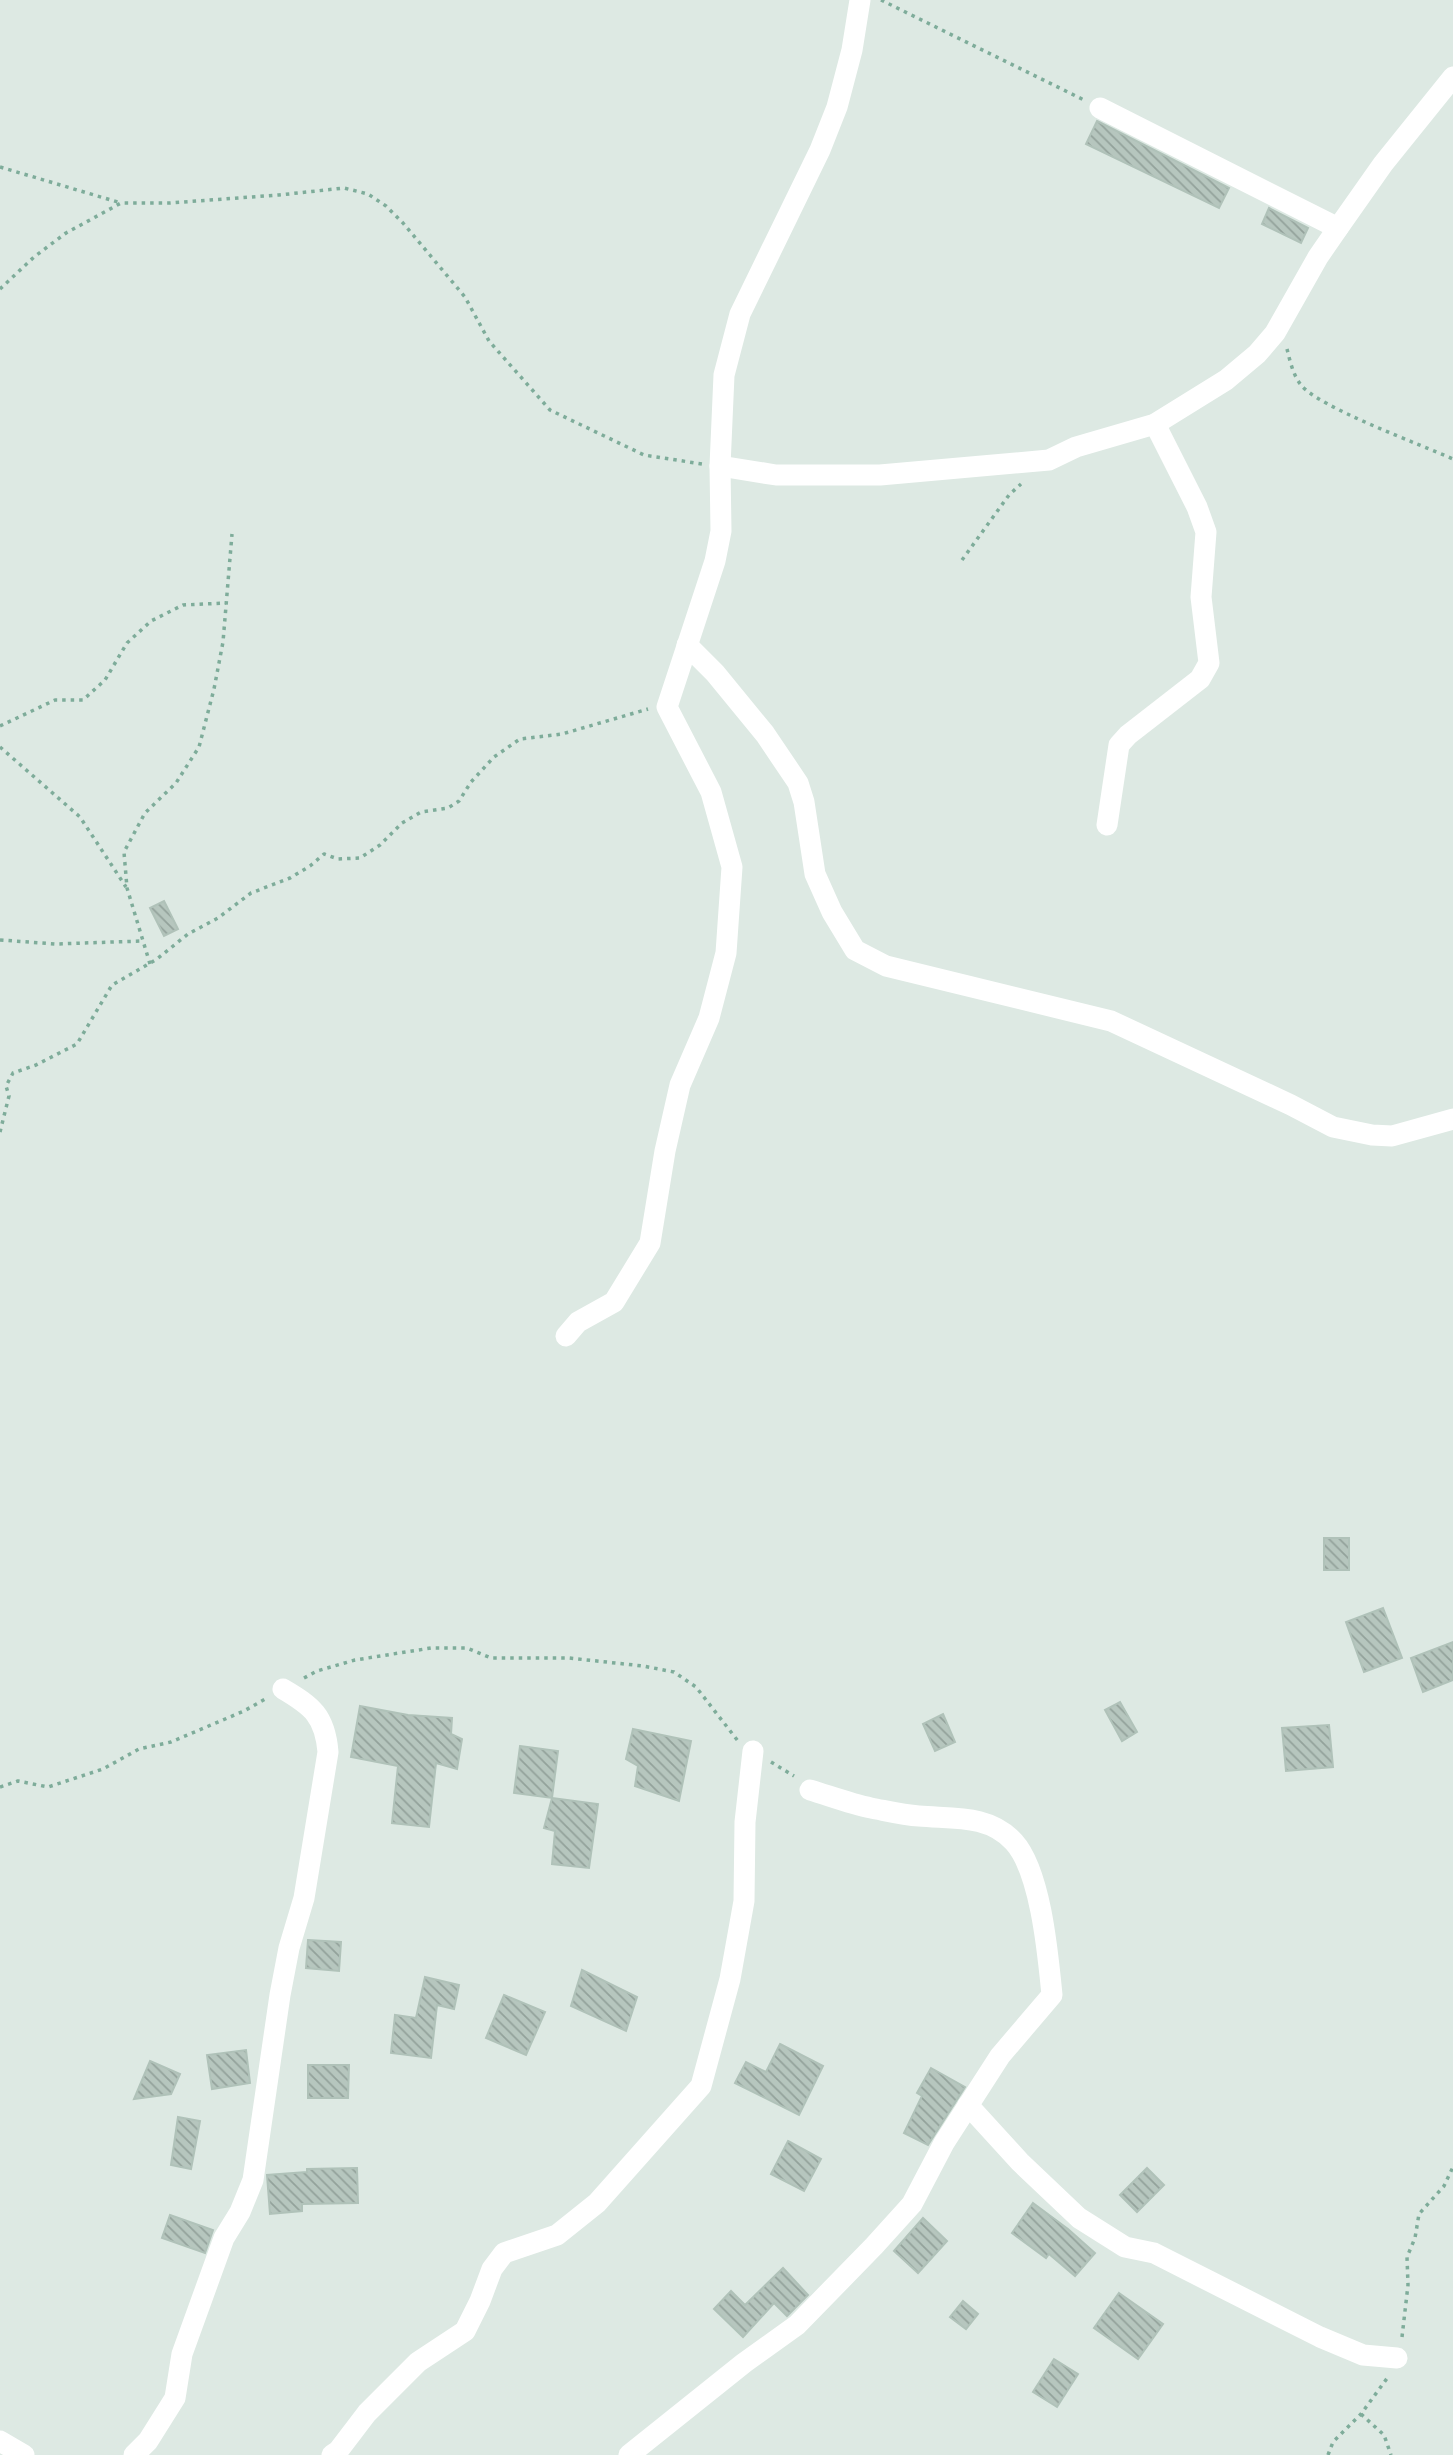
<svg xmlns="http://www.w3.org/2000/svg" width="1453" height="2455" viewBox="0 0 1453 2455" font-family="Overpass,sans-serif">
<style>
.building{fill:url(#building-back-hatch);stroke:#b0c2b9;stroke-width:2}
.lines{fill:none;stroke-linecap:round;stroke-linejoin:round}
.path{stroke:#7eac9a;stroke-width:3.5;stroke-dasharray:3.5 5;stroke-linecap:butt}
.minor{stroke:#fff;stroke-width:21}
</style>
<defs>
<pattern id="building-back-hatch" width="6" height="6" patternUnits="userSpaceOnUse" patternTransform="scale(1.75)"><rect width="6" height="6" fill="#b6c6be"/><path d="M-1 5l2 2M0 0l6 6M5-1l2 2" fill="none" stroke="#93a29b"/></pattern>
</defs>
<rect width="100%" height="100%" fill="#dde9e3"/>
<g class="building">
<path d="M 1097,121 L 1229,188 L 1219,208 L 1086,144 Z"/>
<path d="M 1269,208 L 1308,228 L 1301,243 L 1262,224 Z"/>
<path d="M 164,901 L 178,929 L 164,936 L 150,908 Z"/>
<rect x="1324" y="1538" width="25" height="32"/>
<path d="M 1383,1608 L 1402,1658 L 1364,1672 L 1346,1622 Z"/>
<path d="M 1453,1642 L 1453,1680 L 1423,1692 L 1411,1658 Z"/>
<path d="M 1120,1702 L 1137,1732 L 1122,1741 L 1105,1710 Z"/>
<path d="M 360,1706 L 408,1715 L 452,1718 L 451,1734 L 462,1739 L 457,1769 L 436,1763 L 429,1827 L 392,1823 L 398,1766 L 351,1757 Z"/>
<path d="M 943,1714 L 955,1742 L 935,1751 L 923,1724 Z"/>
<path d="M 1329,1725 L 1333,1767 L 1286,1771 L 1282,1728 Z"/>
<path d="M 633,1729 L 691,1741 L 679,1801 L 635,1786 L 638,1766 L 626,1759 Z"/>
<path d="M 520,1746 L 558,1751 L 552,1798 L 514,1793 Z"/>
<path d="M 552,1798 L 598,1804 L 589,1868 L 552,1864 L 555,1831 L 544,1828 Z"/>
<path d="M 308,1940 L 341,1942 L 339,1971 L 306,1968 Z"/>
<path d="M 582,1970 L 637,1997 L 626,2031 L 571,2006 Z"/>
<path d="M 425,1977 L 459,1985 L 454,2009 L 437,2005 L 431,2058 L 391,2053 L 395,2015 L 416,2018 Z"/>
<path d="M 504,1995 L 545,2012 L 526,2055 L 486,2038 Z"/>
<path d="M 780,2044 L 823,2066 L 799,2115 L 735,2083 L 746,2062 L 766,2072 Z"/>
<path d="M 246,2050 L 250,2083 L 212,2089 L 207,2055 Z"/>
<path d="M 150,2061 L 180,2074 L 171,2094 L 134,2099 Z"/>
<path d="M 308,2065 L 349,2065 L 348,2098 L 308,2098 Z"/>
<path d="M 931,2068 L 965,2087 L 928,2145 L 904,2133 L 922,2096 L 917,2093 Z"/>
<path d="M 178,2117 L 200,2121 L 191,2169 L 171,2165 Z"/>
<path d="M 788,2141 L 821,2159 L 804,2191 L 771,2174 Z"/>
<path d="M 357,2168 L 358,2203 L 302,2204 L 302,2211 L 270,2214 L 267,2175 L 307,2172 L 307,2169 Z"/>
<path d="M 1147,2168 L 1164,2185 L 1137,2212 L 1120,2195 Z"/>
<path d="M 1033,2203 L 1068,2229 L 1095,2253 L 1075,2276 L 1049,2254 L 1046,2258 L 1012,2233 Z"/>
<path d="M 170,2215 L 213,2230 L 205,2253 L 162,2238 Z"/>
<path d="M 923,2218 L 947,2241 L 918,2273 L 894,2251 Z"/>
<path d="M 783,2268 L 808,2295 L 787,2316 L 774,2303 L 743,2337 L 714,2309 L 731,2291 L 745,2305 Z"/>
<path d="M 1119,2293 L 1163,2324 L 1138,2359 L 1094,2328 Z"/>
<path d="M 963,2301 L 978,2314 L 966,2329 L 950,2317 Z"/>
<path d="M 1054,2359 L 1078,2374 L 1057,2407 L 1033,2392 Z"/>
</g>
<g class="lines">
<g class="path">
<path d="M 881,0 L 1084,100"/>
<path d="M 0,167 L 121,203"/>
<path d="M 0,289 L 34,257 L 66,233 L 121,203 L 170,203 L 279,195 L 344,188 L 368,194 L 386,206 L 403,223 L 465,297 L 489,341 L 550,410 L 644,455 L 702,464"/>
<path d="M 1287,349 C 1290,361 1293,375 1301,385 C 1318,407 1422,445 1453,459"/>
<path d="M 962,560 L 1009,495 L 1021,484"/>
<path d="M 0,726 L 55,700 L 83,700 L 105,680 L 127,643 L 151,621 L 183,605 L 226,603"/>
<path d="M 0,747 L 80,817 L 126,887"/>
<path d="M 0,940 L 56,944 L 142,941"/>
<path d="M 150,964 L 127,888 L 124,852 L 145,813 L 176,783 L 199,747 L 214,689 L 223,642 L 232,534"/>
<path d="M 0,1132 L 9,1096 L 6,1086 L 13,1073 L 36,1065 L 77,1044 L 112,985 L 157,959 L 188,934 L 218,918 L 251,893 L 290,878 L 310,866 L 324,854 L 338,859 L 360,858 L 380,845 L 402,823 L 421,812 L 448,808 L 459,801 L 471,782 L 494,757 L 520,739 L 562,734 L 648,709"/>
<path d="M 304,1678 L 317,1671 L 355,1660 L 431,1648 L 467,1648 L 491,1658 L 569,1658 L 643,1666 L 674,1672 L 696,1687 L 738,1741"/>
<path d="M 771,1762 L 794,1776"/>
<path d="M 0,1787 L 18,1781 L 48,1787 L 103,1769 L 139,1749 L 171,1742 L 244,1711 L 267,1698"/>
<path d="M 1402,2337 L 1408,2285 L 1407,2257 L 1415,2238 L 1419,2214 L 1444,2186 L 1453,2167"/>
<path d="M 1361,2414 L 1384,2435 L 1391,2455"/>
<path d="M 1328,2455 L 1333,2442 L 1361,2414 L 1388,2377"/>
</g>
<g class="minor">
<path d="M 1100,108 L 1338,228"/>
<path d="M 720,466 L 776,475 L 880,475 L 1049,460 L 1076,447 L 1155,424 L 1226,380 L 1257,354 L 1275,333 L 1318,257 L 1338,228 L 1383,164 L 1453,77"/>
<path d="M 687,645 L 715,673 L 765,734 L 798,783 L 804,802 L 815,874 L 832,912 L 855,950 L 886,966 L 1111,1021 L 1291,1105 L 1333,1127 L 1372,1135 L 1392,1136 L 1453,1119"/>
<path d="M 1107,825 L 1119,745 L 1128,735 L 1200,679 L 1209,663 L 1201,597 L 1206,532 L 1197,507 L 1155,424"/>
<path d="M 566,1336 L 578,1322 L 614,1302 L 650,1243 L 665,1151 L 680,1085 L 709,1018 L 726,953 L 732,867 L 711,792 L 667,707 L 715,561 L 721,531 L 720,466 L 724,375 L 740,314 L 820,150 L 837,107 L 852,50 L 860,0"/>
<path d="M 968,2105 L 1020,2162 L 1079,2218 L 1125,2247 L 1154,2253 L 1320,2337 L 1363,2355 L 1397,2358"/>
<path d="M 0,2441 L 24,2455"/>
<path d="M 134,2455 L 148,2441 L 175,2398 L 182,2354 L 224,2238 L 240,2212 L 253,2180 L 280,1995 L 289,1948 L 304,1898 L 328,1752 C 325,1716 312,1706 283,1689"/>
<path d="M 332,2455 L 338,2451 L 367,2413 L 418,2362 L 465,2331 L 480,2301 L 492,2269 L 504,2253 L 557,2235 L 597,2203 L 701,2086 L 730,1979 L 744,1901 L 745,1822 L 753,1751"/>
<path d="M 629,2455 L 744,2363 L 797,2325 L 874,2246 L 912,2204 L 944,2143 L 1000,2056 L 1052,1995 C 1048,1955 1041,1872 1014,1842 C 989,1814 952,1819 919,1816 C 903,1815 887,1811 871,1808 C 851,1804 830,1796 810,1790"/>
</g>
</g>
</svg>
